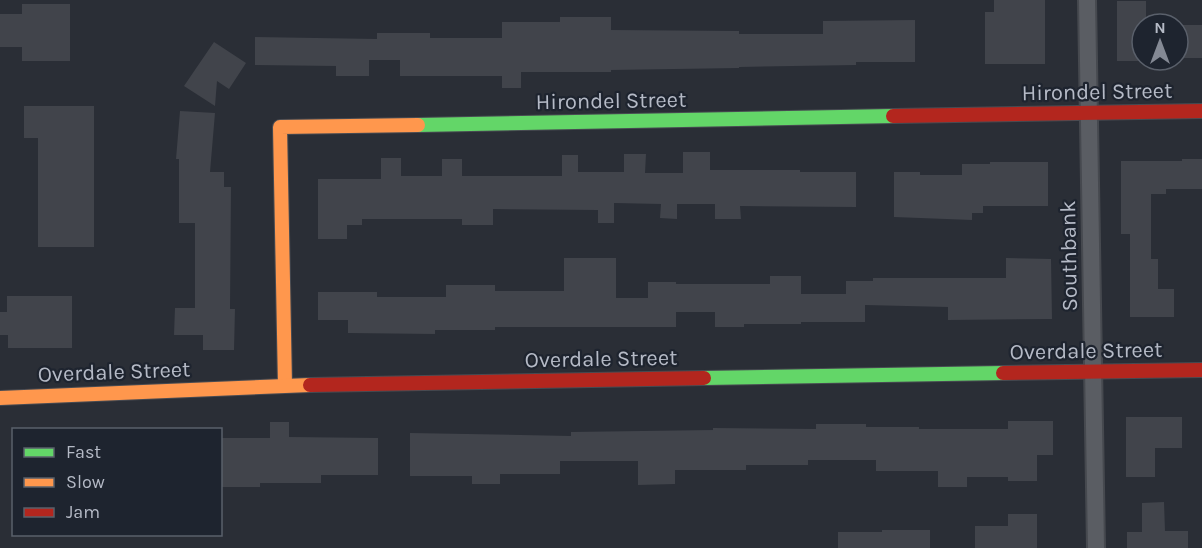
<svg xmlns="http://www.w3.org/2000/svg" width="1202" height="548" viewBox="0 0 1202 548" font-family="Karla,sans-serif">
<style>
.building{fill:#41444b}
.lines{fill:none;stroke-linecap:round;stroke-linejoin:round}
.street-casing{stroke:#46494f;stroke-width:20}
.fast-casing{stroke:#484b52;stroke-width:16}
.slow-casing{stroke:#484b52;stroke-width:16}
.jam-casing{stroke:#484b52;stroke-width:16}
.street{stroke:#5a5d63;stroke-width:16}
.fast{stroke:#63d668;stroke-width:14}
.slow{stroke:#ff974d;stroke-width:14}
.jam{stroke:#b3261e;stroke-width:14}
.labels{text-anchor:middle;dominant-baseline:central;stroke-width:4.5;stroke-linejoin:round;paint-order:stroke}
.street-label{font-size:22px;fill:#b5bac6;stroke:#1e242f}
</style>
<rect width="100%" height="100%" fill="#2a2e36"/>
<g class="building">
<path d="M 994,0 L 1045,0 L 1045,64 L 985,64 L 985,12 L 994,12 Z"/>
<path d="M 1117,1 L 1146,1 L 1146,24 L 1142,24 L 1142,61 L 1117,61 Z"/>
<path d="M 22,4 L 70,4 L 70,61 L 22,61 L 22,47 L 0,47 L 0,14 L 22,14 Z"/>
<path d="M 560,17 L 611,17 L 611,30 L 739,31 L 739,34 L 823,34 L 823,21 L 915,20 L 915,62 L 856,62 L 856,65 L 739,67 L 739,68 L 611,70 L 611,72 L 521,72 L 521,88 L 502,88 L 502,76 L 400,76 L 400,60 L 369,60 L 369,76 L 336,76 L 336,66 L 255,65 L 255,37 L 377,39 L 377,33 L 430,33 L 430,38 L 502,38 L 502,22 L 560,22 Z"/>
<rect x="1183" y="25" width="19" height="33"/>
<path d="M 214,42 L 246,63 L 229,89 L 217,81 L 215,106 L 184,86 Z"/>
<path d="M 24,106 L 94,106 L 94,247 L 38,247 L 38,138 L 24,138 Z"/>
<path d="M 180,111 L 215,113 L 210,172 L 224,172 L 224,187 L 231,187 L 230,309 L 235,309 L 234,350 L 203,350 L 203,335 L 174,335 L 175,308 L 195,308 L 195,223 L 179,223 L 179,159 L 176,159 Z"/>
<path d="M 683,152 L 710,152 L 710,170 L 800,170 L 800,172 L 856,172 L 856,207 L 740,206 L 741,219 L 715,219 L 715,204 L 677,204 L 677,219 L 660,218 L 661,204 L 614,203 L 614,223 L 598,223 L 598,210 L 493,209 L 493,225 L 462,225 L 462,219 L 362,219 L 362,225 L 347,225 L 347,239 L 318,239 L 318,179 L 381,179 L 381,158 L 401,158 L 401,176 L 442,176 L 442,159 L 462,159 L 462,176 L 562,176 L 562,155 L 578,155 L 578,172 L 624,172 L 624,154 L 646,154 L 645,173 L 683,173 Z"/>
<path d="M 1182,159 L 1202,159 L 1202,189 L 1166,189 L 1166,194 L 1151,194 L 1151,259 L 1158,259 L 1158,289 L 1174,289 L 1174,317 L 1130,317 L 1130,234 L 1121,234 L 1121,161 L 1182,161 Z"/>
<path d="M 990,162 L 1048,162 L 1048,206 L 983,206 L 983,213 L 972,213 L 972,220 L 894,217 L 894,172 L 920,172 L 920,175 L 962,175 L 962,164 L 990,164 Z"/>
<path d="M 564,258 L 616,258 L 616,298 L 648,298 L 648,282 L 676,282 L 676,284 L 770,284 L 770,276 L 801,276 L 801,294 L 846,294 L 846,281 L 873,281 L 873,278 L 1006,278 L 1006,258 L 1051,259 L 1052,319 L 948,320 L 948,307 L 865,305 L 865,322 L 801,322 L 801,324 L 744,324 L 744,327 L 715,327 L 715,312 L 676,312 L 676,327 L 495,327 L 495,330 L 435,330 L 435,334 L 348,333 L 348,320 L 318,320 L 318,292 L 377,292 L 377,297 L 446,297 L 446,285 L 495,285 L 495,291 L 564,291 Z"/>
<path d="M 7,296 L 72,296 L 72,348 L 8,348 L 8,335 L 0,335 L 0,312 L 7,312 Z"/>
<path d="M 1126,417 L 1182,417 L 1182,448 L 1155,448 L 1155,477 L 1126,477 Z"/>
<path d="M 1008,421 L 1053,421 L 1053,455 L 1037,455 L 1037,481 L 1008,481 L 1008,477 L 967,477 L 967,487 L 938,487 L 938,471 L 876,471 L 876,460 L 808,460 L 808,465 L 746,465 L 746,470 L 675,470 L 675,484 L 638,485 L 638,461 L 560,461 L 560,474 L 500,474 L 500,484 L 472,484 L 472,476 L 410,476 L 410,433 L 571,436 L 571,432 L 713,430 L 713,428 L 816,429 L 816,424 L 866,424 L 866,427 L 919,427 L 919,429 L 1008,429 Z"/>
<path d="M 270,422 L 289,422 L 289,437 L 378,438 L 378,475 L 321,475 L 321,483 L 260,483 L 260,487 L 220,487 L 220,438 L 270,438 Z"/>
<path d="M 1164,502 L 1165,531 L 1188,531 L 1188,548 L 1127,548 L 1127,532 L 1142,532 L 1142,503 Z"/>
<path d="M 1008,514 L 1037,514 L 1037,548 L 975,548 L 975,526 L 1008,526 Z"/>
<path d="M 882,530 L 930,530 L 930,548 L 838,548 L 838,532 L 882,532 Z"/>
</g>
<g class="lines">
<g class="street-casing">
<path id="street" d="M 1087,0 L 1096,548"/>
</g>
<g class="fast-casing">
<g id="fast">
<path d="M 418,125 L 893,116"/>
<path d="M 704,378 L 1003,373"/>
</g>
</g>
<g class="slow-casing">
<g id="slow">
<path d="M 285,385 L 280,127 L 418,125"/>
<path d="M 0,398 L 310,385"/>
</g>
</g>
<g class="jam-casing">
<g id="jam">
<path d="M 893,116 L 1202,111"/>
<path d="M 1003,373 L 1202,370"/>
<path d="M 310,385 L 704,378"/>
</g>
</g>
<use href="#street" class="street"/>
<use href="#fast" class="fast"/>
<use href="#slow" class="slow"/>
<use href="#jam" class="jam"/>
</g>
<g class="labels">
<g class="street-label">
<text transform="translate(1097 92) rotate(-1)">Hirondel Street</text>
<text transform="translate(611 101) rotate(-1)">Hirondel Street</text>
<text transform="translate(1069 256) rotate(-91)">Southbank</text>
<text transform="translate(1086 351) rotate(-1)">Overdale Street</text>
<text transform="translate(601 359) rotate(-1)">Overdale Street</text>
<text transform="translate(114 372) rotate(-2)">Overdale Street</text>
</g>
</g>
<rect x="12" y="428" width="210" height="108" fill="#1e242f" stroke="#5a606b" stroke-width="1.5"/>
<rect x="24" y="448" width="30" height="9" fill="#63d668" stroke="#5a606b" stroke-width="1.5"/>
<text x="66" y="458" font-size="18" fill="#b5bac6">Fast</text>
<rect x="24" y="478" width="30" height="9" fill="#ff974d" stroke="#5a606b" stroke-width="1.5"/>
<text x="66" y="488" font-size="18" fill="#b5bac6">Slow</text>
<rect x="24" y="508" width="30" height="9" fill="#b3261e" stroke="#5a606b" stroke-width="1.5"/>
<text x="66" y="518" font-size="18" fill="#b5bac6">Jam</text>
<g transform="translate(1160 42)"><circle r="28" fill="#1e242f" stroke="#5a606b" stroke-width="1.5"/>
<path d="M0-4.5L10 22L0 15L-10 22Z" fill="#848994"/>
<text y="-9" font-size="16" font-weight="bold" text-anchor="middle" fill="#b5bac6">N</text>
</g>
</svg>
